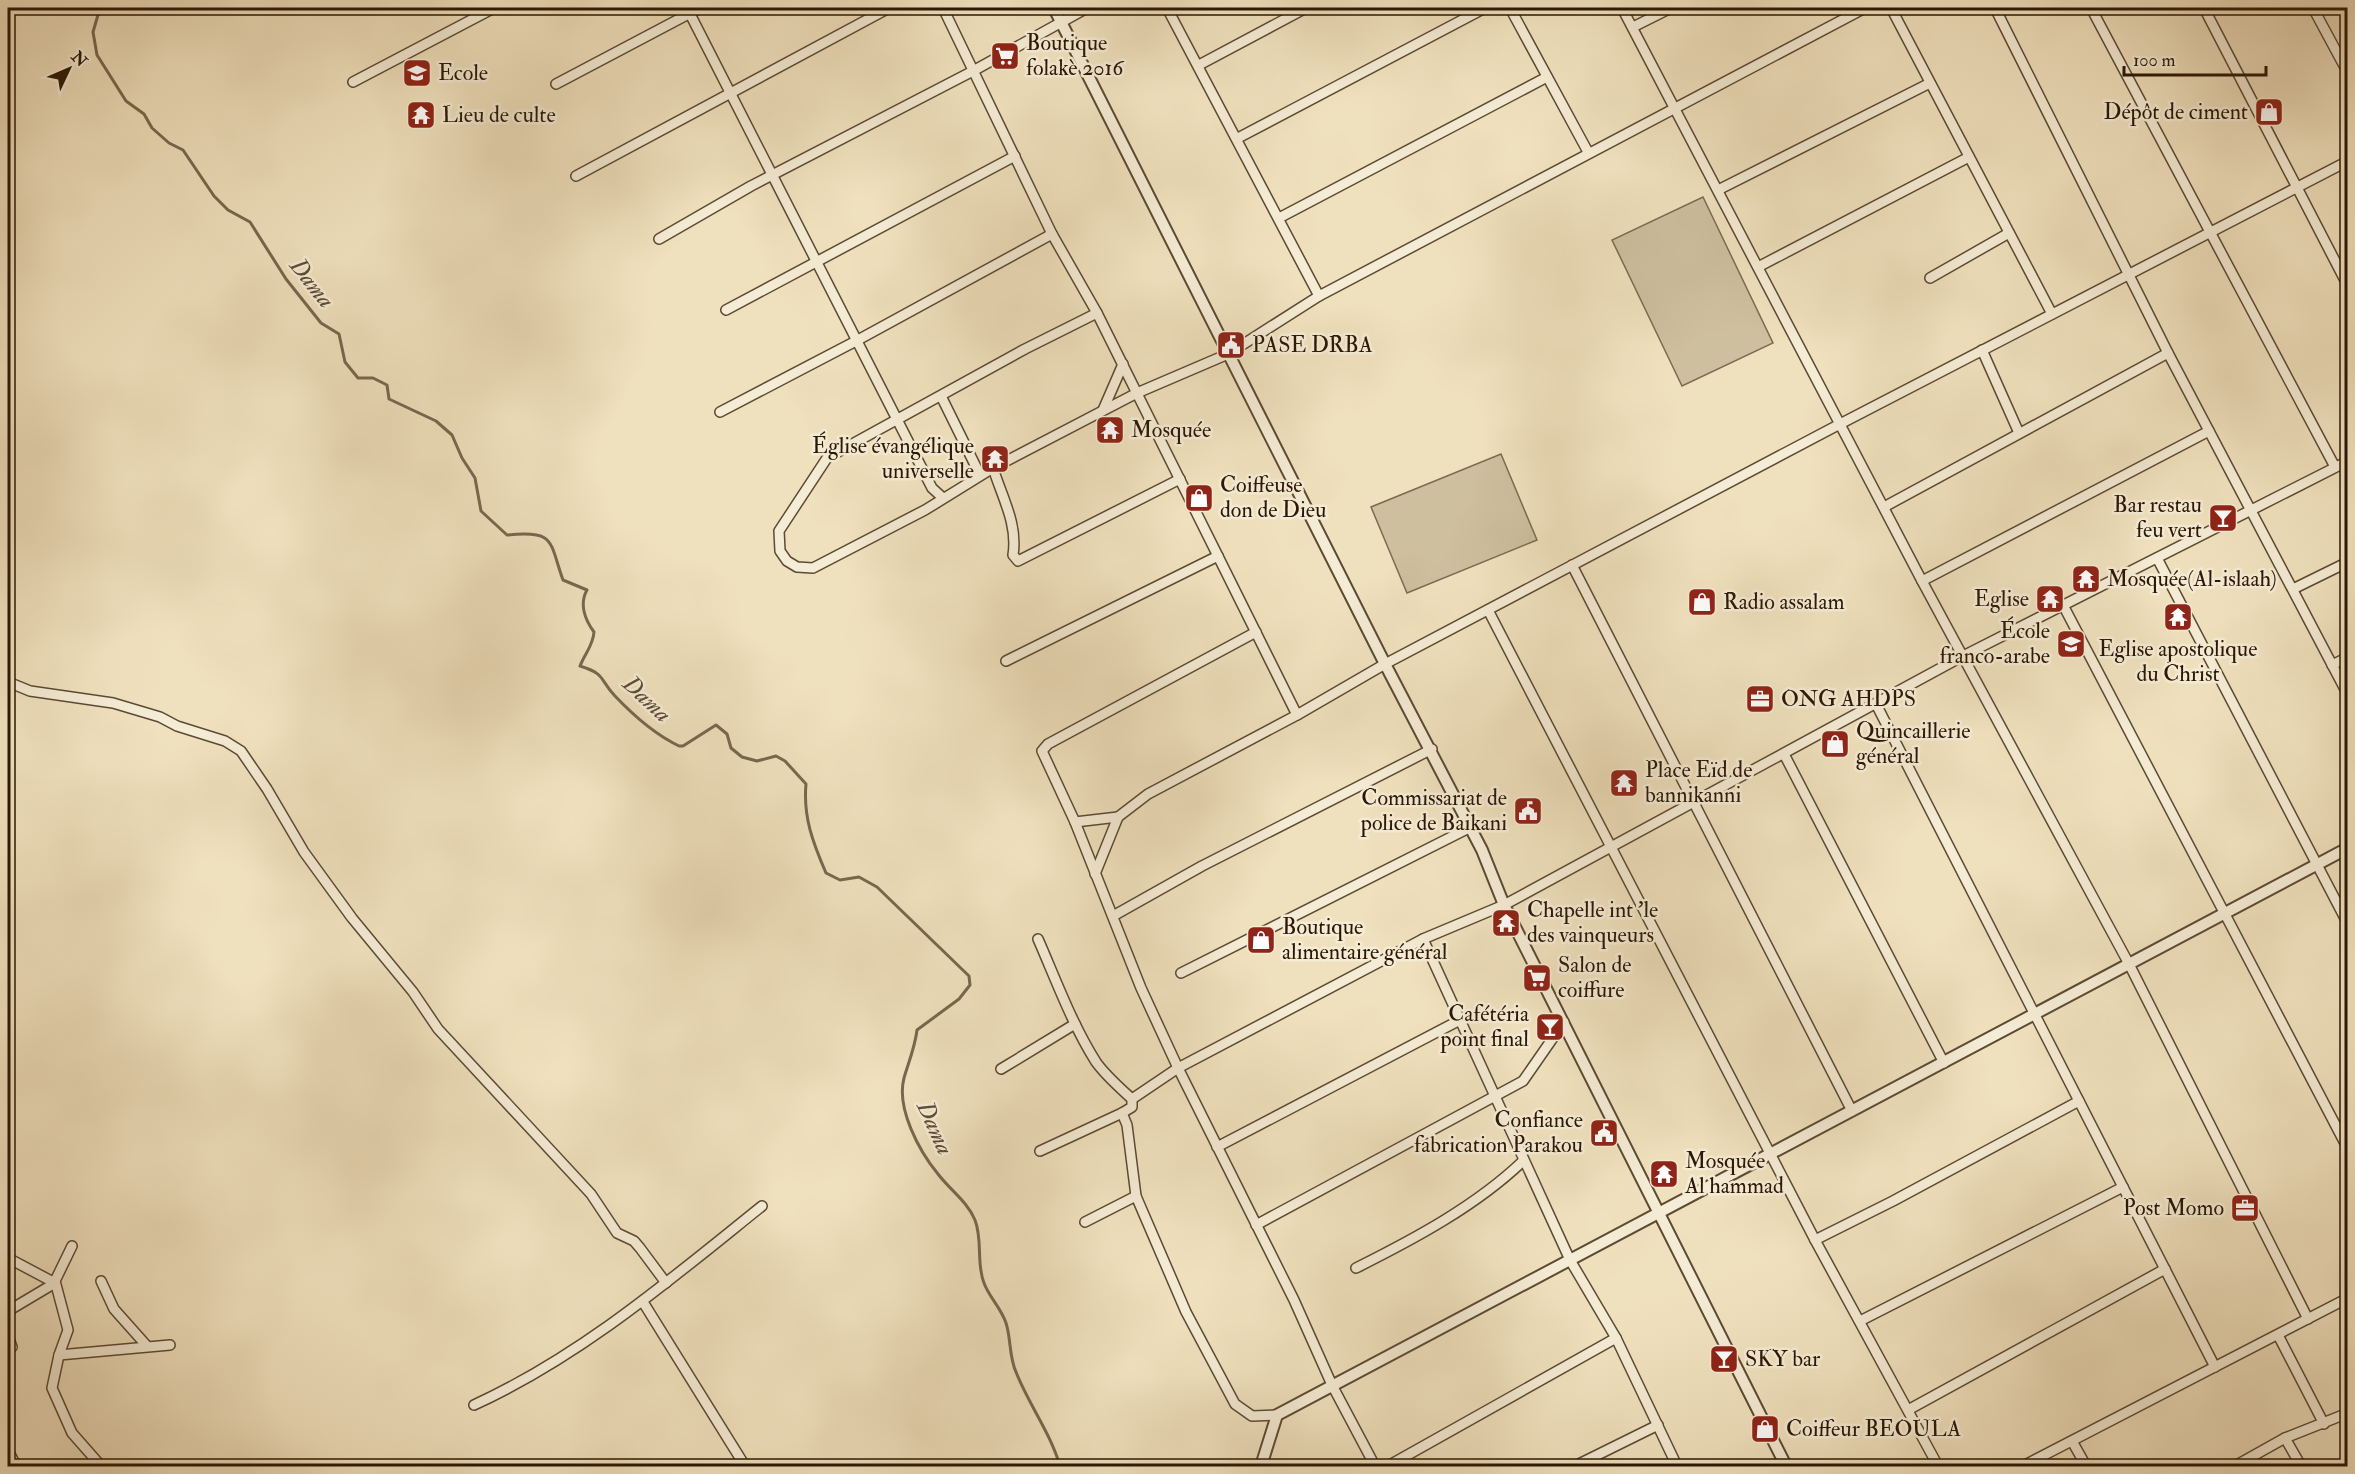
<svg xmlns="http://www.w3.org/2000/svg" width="2355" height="1474" viewBox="0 0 2355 1474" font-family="'IM FELL Double Pica',serif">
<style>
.garden{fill:#cebf9f;stroke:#7c6b52;stroke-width:1.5}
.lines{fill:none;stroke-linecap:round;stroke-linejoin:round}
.stream{stroke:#79674e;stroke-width:3}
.minor-casing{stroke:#5c4a33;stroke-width:12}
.tertiary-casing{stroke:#5c4a33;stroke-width:14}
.minor{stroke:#f5ecd5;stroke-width:9}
.tertiary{stroke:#f5ecd5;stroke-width:10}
.labels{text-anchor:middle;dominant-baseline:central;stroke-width:5;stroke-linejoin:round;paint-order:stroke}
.poi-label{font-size:22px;fill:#2a1705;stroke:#f5ecd5;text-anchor:start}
.water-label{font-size:24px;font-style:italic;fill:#5e4c36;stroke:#f5ecd5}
</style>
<rect width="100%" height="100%" fill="#f0e1be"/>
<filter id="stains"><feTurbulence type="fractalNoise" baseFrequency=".00333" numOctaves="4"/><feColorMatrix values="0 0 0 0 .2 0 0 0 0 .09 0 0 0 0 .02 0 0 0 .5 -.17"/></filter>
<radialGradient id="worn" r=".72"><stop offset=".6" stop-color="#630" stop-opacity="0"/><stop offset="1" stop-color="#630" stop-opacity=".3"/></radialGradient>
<g class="garden">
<path d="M 1703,197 L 1773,343 L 1682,386 L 1612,240 Z"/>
<path d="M 1501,454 L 1537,540 L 1407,593 L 1371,507 Z"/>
</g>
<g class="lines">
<path class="stream" d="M 100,8 L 93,32 L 97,55 L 126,101 L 144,114 L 152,128 L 169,143 L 183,150 L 214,196 L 228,210 L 250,222 L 286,279 L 321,323 L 339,334 L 345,362 L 358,378 L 373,378 L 387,385 L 389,399 L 436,421 L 452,435 L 462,458 L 475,478 L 481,511 L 507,535 C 556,530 549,541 563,580 L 587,590 C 579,604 585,620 594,632 C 593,646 585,653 580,666 C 606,674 599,679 615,696 C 634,716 654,734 679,746 L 683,746 L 716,725 L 727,734 L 731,748 L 742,757 L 757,761 L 776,756 L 785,761 L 806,784 C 803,817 813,843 826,873 L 840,880 L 859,877 L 877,887 L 969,976 L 970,985 L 959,999 L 917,1030 C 915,1047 909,1061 904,1078 C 896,1108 919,1151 938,1174 C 950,1190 967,1201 975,1220 C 983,1241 976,1263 984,1283 C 989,1297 1001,1308 1006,1323 C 1011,1338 1009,1357 1016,1372 C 1029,1405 1050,1432 1060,1466"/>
<g class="minor-casing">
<g id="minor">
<path d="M 687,8 L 932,488 L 943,498"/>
<path d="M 943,8 L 1052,234 L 1097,313 L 1297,715"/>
<path d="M 1167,8 L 1319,296"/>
<path d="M 1510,8 L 1588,152"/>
<path d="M 1622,8 L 1922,581 L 2129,964 L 2308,1319"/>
<path d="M 1891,8 L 2052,314"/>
<path d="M 1995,8 L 2168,353 L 2348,695"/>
<path d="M 2091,8 L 2335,467"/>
<path d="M 2204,8 L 2348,286"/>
<path d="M 2313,8 L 2348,73"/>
<path d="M 1633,27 L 1671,8"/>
<path d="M 1199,65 L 1306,8"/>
<path d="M 353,82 L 494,8"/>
<path d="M 556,84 L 700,8"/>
<path d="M 1238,138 L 1485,8"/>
<path d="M 576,176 L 889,8"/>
<path d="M 1718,190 L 1930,83"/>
<path d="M 1279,218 L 1547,77"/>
<path d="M 659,239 L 751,186 L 973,71 L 1087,8"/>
<path d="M 1758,267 L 1969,157"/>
<path d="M 1930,278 L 2009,233"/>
<path d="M 726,310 L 1015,156"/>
<path d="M 1097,313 L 1025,349 L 827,458 L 779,531 L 780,551 L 787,561 L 797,567 L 813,568 L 925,510 L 993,468 L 1137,393 L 1228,354 L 1319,296 L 1865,8"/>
<path d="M 1982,350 L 2019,433"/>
<path d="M 941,396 L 980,475"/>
<path d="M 1103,410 L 1123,364"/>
<path d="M 720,412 L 856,341 L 1052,234"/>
<path d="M 993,468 C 1002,497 1018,524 1013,555 L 1018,561 L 1180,479"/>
<path d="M 1884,507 L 2168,353"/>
<path d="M 2157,558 L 2348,924"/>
<path d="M 1572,565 L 1852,1111"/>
<path d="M 1922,581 L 2209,431"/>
<path d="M 2293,589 L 2348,562"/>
<path d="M 2063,605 L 2348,1149"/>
<path d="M 1488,610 L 1815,1240 L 1938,1466"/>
<path d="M 1256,632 L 1048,744 L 1042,751 L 1075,822 L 1141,988 L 1178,1068 L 1294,1300 L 1332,1385 L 1375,1466"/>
<path d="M 1006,661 L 1218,556"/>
<path d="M 2332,665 L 2348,657"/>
<path d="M 8,682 L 30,691 L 113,703 L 160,717 L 177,726 L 225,741 L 241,751 L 267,789 L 304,852 L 352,918 L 413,992 L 438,1029 L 591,1194 L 617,1233 L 634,1241 L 640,1248 L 666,1283"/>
<path d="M 1876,704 L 2215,1367"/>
<path d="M 1784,754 L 1944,1063"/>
<path d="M 1075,822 L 1118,817 L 1148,794 L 1297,715 L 1385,664 L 1840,424 L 2348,161"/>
<path d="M 1095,874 L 1118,817"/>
<path d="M 1113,916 L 1202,866 L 1432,749"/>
<path d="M 1038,939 C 1056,980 1072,1024 1096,1062 C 1106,1076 1119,1087 1132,1099"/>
<path d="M 1423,939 L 1570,1260 L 1616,1338 L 1677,1466"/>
<path d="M 1181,973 L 1471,827"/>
<path d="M 1001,1069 L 1075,1024"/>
<path d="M 1122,1113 L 1127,1125 L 1136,1196 L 1186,1312 L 1235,1404 L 1252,1416 L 1277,1415"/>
<path d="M 1217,1147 L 1460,1020"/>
<path d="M 1040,1151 L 1122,1113 L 1132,1107 L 1132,1099 L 1178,1068 L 1423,939 L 1504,905 L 1963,656 L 2348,461"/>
<path d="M 1085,1222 L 1136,1196"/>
<path d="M 1256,1225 L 1523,1081 L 1564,1022"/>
<path d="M 1815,1240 L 1893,1201 L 2079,1101"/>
<path d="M 72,1246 L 55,1281 L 68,1330 L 59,1355 L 52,1388 L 72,1433 L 101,1466"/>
<path d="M 8,1258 L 55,1283"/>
<path d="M 1356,1268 C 1414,1239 1476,1206 1523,1161"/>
<path d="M 101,1281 L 114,1309 L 146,1345"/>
<path d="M 643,1302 L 745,1466"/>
<path d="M 8,1311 L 55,1283"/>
<path d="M 1860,1321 L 2123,1187"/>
<path d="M 2278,1335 L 2324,1424"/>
<path d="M 8,1336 L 12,1347 L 8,1349"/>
<path d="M 59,1355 L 170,1345"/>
<path d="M 474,1405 C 581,1356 671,1279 762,1206"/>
<path d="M 1908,1410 L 2165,1269"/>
<path d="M 2285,1438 L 2301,1466"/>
<path d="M 2072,1441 L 2086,1466"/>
<path d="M 8,1450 L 16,1466"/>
<path d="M 1388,1466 L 1616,1338"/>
<path d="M 1575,1466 L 1658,1425"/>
<path d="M 2023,1466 L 2348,1298"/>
<path d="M 2235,1466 L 2285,1438 L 2348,1413"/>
</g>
</g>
<g class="tertiary-casing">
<g id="tertiary">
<path d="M 1054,8 L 1385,664 L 1482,850 L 1504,905 L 1786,1466"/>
<path d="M 1261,1466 L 1277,1415 L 2348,848"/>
</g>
</g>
<use href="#minor" class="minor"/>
<use href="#tertiary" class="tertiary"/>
</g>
<defs>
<g id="supermarket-square" transform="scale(1.5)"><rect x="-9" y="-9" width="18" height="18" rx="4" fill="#8f2418" stroke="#f5ecd5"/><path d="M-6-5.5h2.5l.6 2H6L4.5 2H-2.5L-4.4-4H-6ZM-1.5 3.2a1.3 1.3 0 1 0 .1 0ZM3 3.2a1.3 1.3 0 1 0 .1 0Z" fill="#fff"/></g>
<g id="school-square" transform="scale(1.5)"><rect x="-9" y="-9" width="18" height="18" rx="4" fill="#8f2418" stroke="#f5ecd5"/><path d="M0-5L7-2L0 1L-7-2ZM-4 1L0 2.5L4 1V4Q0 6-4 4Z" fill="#fff"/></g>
<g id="shop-square" transform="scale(1.5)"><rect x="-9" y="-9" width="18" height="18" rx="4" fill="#8f2418" stroke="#f5ecd5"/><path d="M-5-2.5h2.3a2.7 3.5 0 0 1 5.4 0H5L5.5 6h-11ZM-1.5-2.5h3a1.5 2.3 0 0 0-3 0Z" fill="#fff"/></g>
<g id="temple-square" transform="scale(1.5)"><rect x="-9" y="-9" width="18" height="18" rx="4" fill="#8f2418" stroke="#f5ecd5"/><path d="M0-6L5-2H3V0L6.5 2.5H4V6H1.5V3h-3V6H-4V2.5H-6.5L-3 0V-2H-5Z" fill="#fff"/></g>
<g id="civic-square" transform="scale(1.5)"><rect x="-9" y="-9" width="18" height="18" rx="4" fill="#8f2418" stroke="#f5ecd5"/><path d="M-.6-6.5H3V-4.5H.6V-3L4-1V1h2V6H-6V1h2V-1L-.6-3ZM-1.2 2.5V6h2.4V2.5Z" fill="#fff"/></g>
<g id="bar-square" transform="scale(1.5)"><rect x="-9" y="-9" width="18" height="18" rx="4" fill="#8f2418" stroke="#f5ecd5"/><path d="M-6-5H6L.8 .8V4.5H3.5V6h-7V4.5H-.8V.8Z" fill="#fff"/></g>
<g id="office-square" transform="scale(1.5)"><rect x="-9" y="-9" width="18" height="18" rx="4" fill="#8f2418" stroke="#f5ecd5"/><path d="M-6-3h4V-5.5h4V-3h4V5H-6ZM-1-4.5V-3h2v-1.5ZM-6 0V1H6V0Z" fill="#fff"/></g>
</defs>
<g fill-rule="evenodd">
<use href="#supermarket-square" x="1005" y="56"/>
<use href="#school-square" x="417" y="73"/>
<use href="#shop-square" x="2269" y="112"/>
<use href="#temple-square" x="421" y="115"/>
<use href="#civic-square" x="1231" y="345"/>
<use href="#temple-square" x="1110" y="430"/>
<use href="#temple-square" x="995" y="459"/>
<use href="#shop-square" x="1199" y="498"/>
<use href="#bar-square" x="2223" y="518"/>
<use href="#temple-square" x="2086" y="579"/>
<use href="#temple-square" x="2050" y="599"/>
<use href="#shop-square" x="1702" y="602"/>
<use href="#temple-square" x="2178" y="617"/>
<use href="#school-square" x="2071" y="644"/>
<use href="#office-square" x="1760" y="699"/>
<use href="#shop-square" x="1835" y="744"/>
<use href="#temple-square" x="1624" y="783"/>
<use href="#civic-square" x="1528" y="811"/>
<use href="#temple-square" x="1506" y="923"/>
<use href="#shop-square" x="1261" y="940"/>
<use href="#supermarket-square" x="1537" y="978"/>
<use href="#bar-square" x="1550" y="1027"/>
<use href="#civic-square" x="1604" y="1133"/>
<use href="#temple-square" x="1664" y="1174"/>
<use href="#office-square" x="2245" y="1208"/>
<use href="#bar-square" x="1724" y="1359"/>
<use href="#shop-square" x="1765" y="1429"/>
</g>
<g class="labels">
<g class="poi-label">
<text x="1026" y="43">Boutique<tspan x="1026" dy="25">folakè 2016</tspan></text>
<text x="438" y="73">Ecole</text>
<text x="2248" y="112" text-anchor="end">Dépôt de ciment</text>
<text x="442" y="115">Lieu de culte</text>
<text x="1252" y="345">PASE DRBA</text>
<text x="1131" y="430">Mosquée</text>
<text x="974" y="446" text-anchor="end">Église évangélique<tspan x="974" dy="25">universelle</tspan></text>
<text x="1220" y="485">Coiffeuse<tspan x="1220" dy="25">don de Dieu</tspan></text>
<text x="2202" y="505" text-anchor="end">Bar restau<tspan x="2202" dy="25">feu vert</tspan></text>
<text x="2107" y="579">Mosquée(Al-islaah)</text>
<text x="2029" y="599" text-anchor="end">Eglise</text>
<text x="1723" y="602">Radio assalam</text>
<text x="2050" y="631" text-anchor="end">École<tspan x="2050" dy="25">franco-arabe</tspan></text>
<text x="2178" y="649" text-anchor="middle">Eglise apostolique<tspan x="2178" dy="25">du Christ</tspan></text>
<text x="1781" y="699">ONG AHDPS</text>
<text x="1856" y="731">Quincaillerie<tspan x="1856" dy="25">général</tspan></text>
<text x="1645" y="770">Place Eïd de<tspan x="1645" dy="25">bannikanni</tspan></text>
<text x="1507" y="798" text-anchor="end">Commissariat de<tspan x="1507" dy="25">police de Baikani</tspan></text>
<text x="1527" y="910">Chapelle int 'le<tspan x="1527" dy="25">des vainqueurs</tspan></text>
<text x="1282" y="927">Boutique<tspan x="1282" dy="25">alimentaire général</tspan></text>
<text x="1558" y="965">Salon de<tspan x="1558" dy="25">coiffure</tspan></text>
<text x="1529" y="1014" text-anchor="end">Cafétéria<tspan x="1529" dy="25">point final</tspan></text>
<text x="1583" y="1120" text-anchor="end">Confiance<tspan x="1583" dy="25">fabrication Parakou</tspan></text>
<text x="1685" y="1161">Mosquée<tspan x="1685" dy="25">Al hammad</tspan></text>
<text x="2224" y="1208" text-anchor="end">Post Momo</text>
<text x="1745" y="1359">SKY bar</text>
<text x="1786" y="1429">Coiffeur BEOULA</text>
</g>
<g class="water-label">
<text transform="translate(312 283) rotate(52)">Dama</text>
<text transform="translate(647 699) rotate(43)">Dama</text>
<text transform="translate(935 1128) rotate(66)">Dama</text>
</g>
</g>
<rect width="2355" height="1474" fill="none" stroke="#f0e1be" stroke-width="30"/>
<rect x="9" y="9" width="2337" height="1456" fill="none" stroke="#2a1705" stroke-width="3"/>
<rect x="15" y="15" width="2325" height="1444" fill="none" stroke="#2a1705" stroke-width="1.5"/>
<g transform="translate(69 69) rotate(46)" stroke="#f5ecd5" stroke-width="4.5" paint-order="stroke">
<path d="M0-4.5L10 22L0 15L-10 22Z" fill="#2a1705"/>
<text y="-9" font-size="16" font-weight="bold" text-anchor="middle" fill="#2a1705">N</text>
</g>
<path d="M2124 66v9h142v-9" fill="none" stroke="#2a1705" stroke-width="3"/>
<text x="2133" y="66" font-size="18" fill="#2a1705" stroke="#f5ecd5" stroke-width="4.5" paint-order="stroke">100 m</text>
<rect width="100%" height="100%" filter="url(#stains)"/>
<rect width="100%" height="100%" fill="url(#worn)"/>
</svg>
